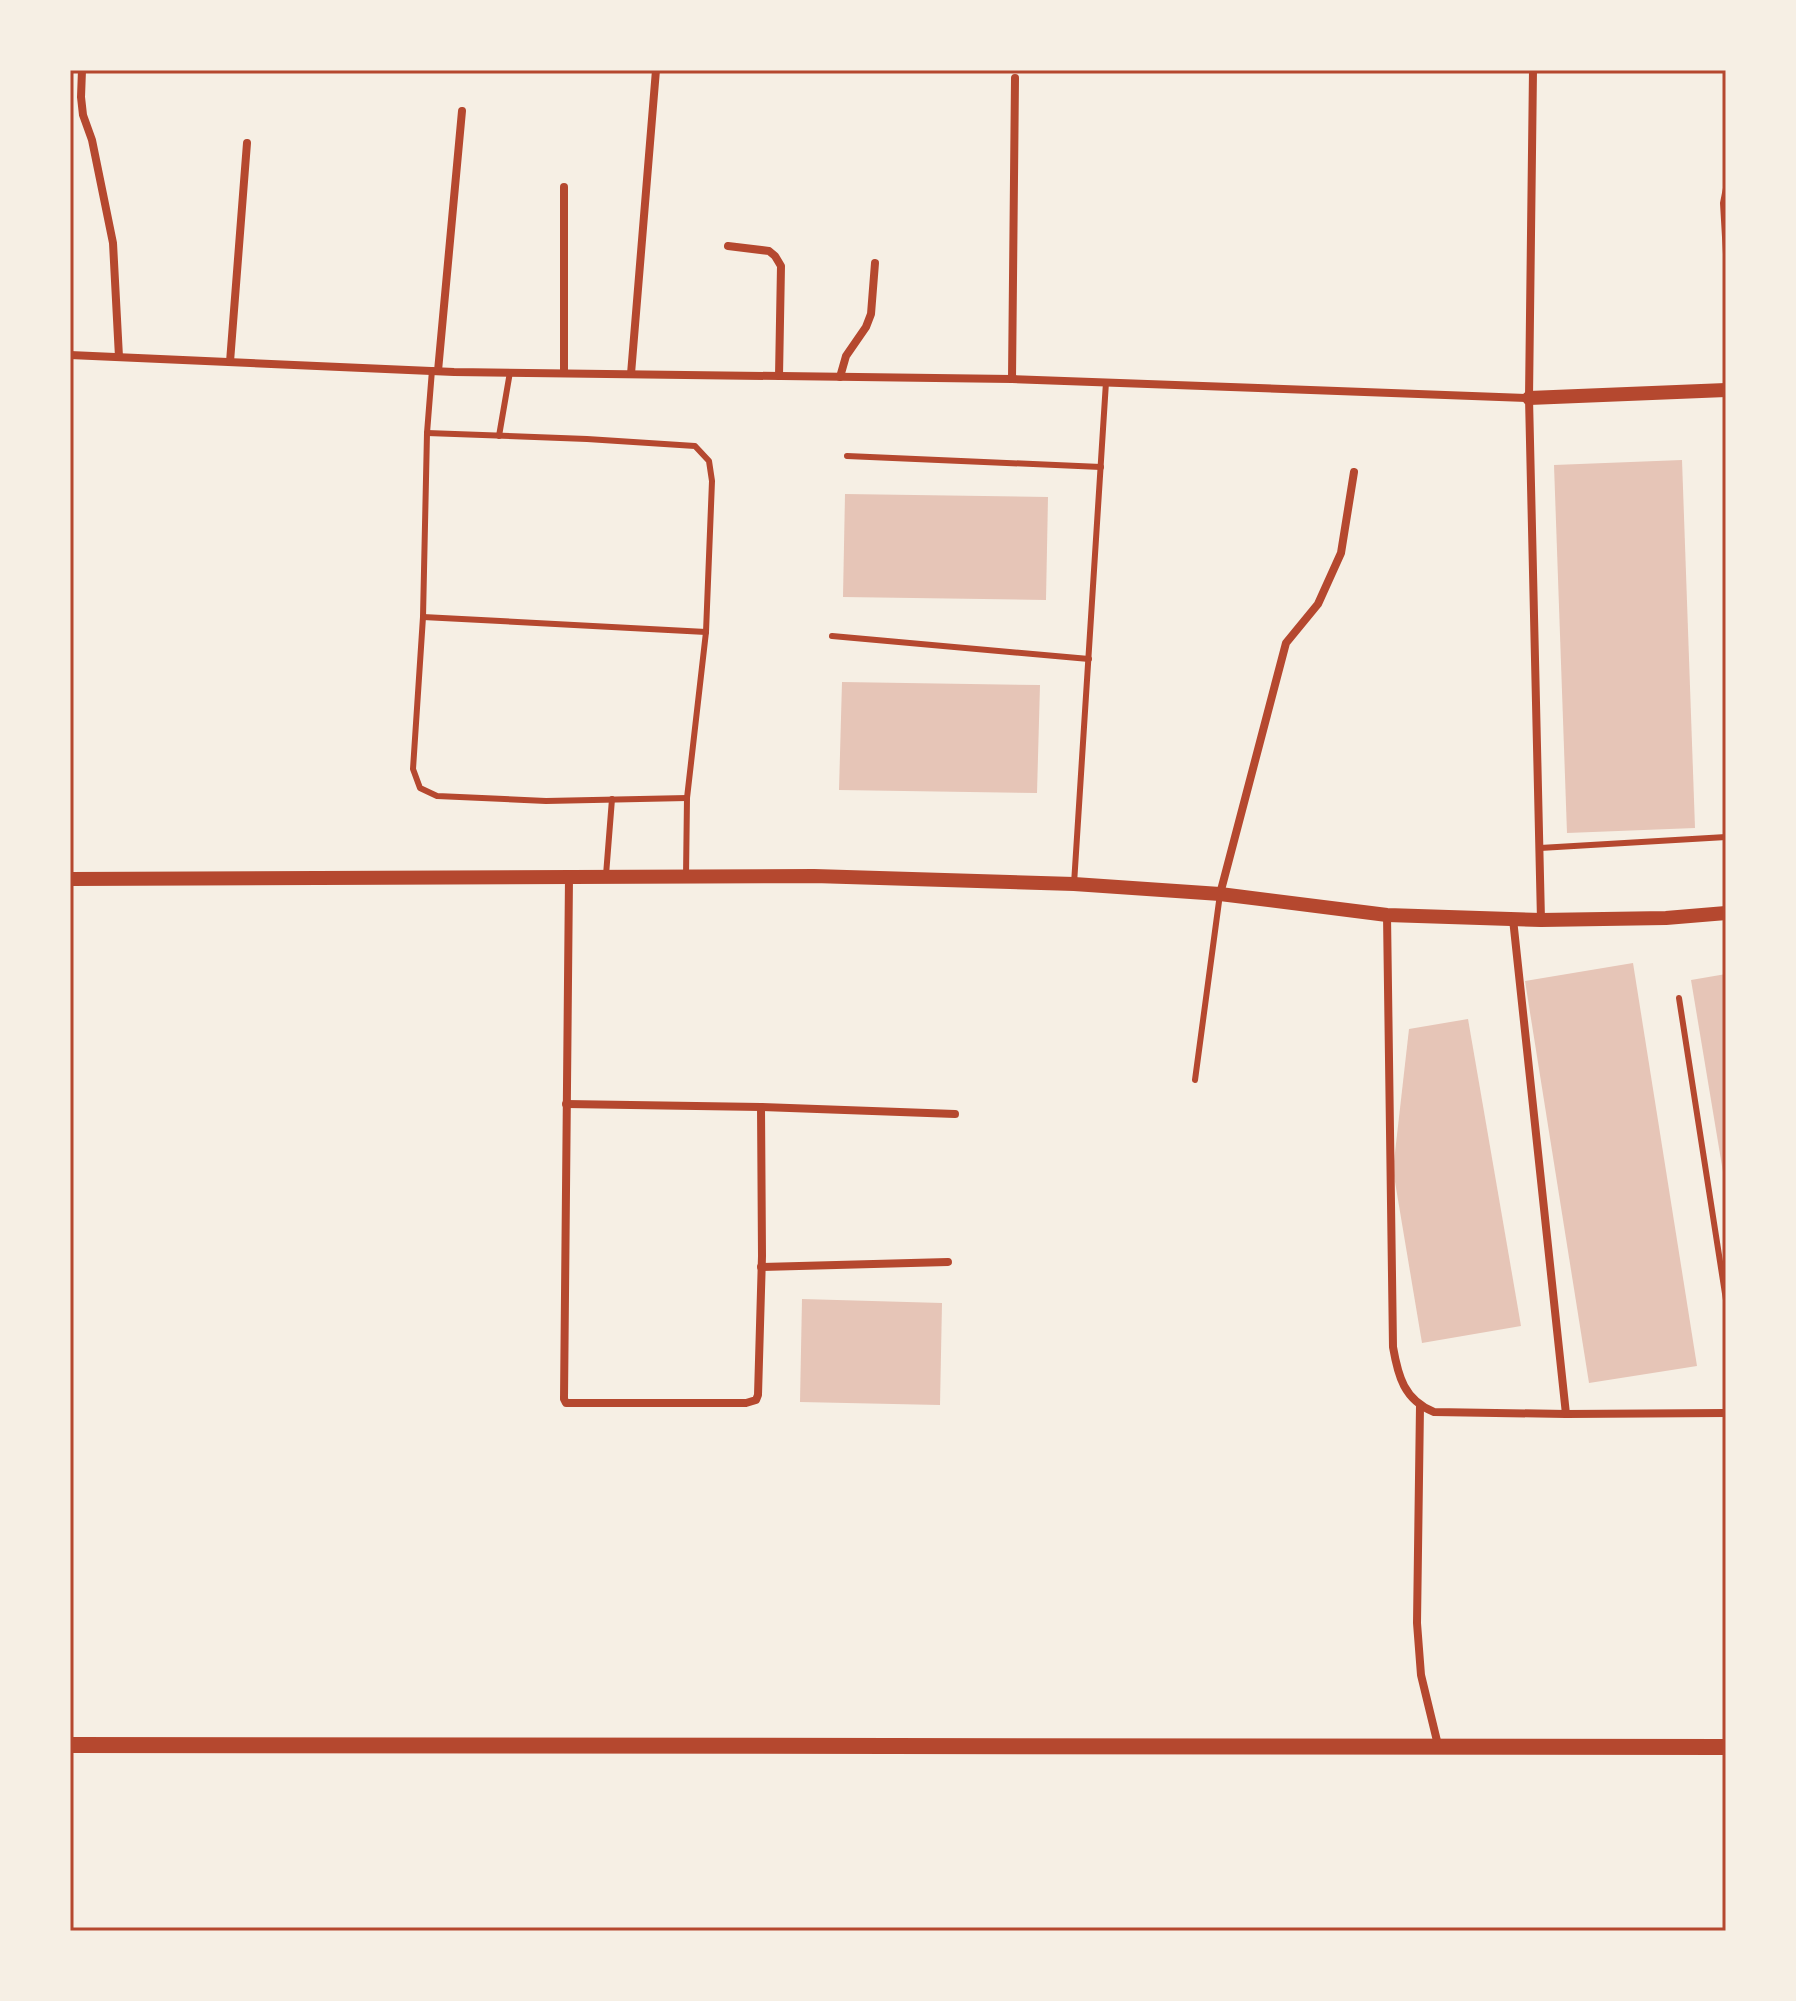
<svg xmlns="http://www.w3.org/2000/svg" width="1796" height="2001" viewBox="0 0 1796 2001" font-family="'Fira Sans',sans-serif">
<style>
.building{fill:#e6c5b7}
.lines{fill:none;stroke-linecap:round;stroke-linejoin:round}
.service{stroke:#b5482f;stroke-width:6}
.minor{stroke:#b5482f;stroke-width:8}
.tertiary{stroke:#b5482f;stroke-width:14}
.secondary{stroke:#b5482f;stroke-width:16}
.neatline{fill:none;stroke:#b5482f;stroke-width:3}
</style>
<rect width="100%" height="100%" fill="#f6efe4"/>
<g class="building">
<path d="M 1682,460 L 1695,828 L 1567,833 L 1554,465 Z"/>
<path d="M 845,494 L 1048,497 L 1046,600 L 843,597 Z"/>
<path d="M 842,682 L 1040,685 L 1037,793 L 839,790 Z"/>
<path d="M 1633,963 L 1697,1366 L 1589,1383 L 1525,981 Z"/>
<path d="M 1726,974 L 1726,1178 L 1724,1178 L 1691,980 Z"/>
<path d="M 1468,1019 L 1521,1326 L 1422,1343 L 1393,1170 L 1409,1029 Z"/>
<path d="M 802,1299 L 942,1303 L 940,1405 L 800,1402 Z"/>
</g>
<g class="lines">
<g class="service">
<path d="M 1726,188 L 1723,203 L 1726,254"/>
<path d="M 432,370 L 427,433 L 423,617 L 413,769 L 420,788 L 437,796 L 546,801 L 687,798"/>
<path d="M 427,433 L 587,439 L 695,446 L 709,461 L 712,481 L 706,632 L 687,798 L 686,876"/>
<path d="M 499,436 L 510,372"/>
<path d="M 847,456 L 1101,467"/>
<path d="M 423,617 L 706,632"/>
<path d="M 832,636 L 1089,659"/>
<path d="M 1540,848 L 1726,837"/>
<path d="M 606,875 L 612,799"/>
<path d="M 1074,884 L 1106,382"/>
<path d="M 1679,998 L 1726,1300"/>
<path d="M 1195,1080 L 1220,894"/>
</g>
<g class="minor">
<path d="M 82,70 L 81,97 L 83,115 L 92,140 L 113,243 L 119,357"/>
<path d="M 1533,70 L 1529,398 L 1541,920"/>
<path d="M 564,187 L 564,373"/>
<path d="M 728,246 L 769,251 L 775,256 L 781,266 L 779,376"/>
<path d="M 70,355 L 454,372 L 1012,379 L 1529,398"/>
<path d="M 230,362 L 247,143"/>
<path d="M 438,371 L 462,111"/>
<path d="M 631,374 L 656,70"/>
<path d="M 840,377 L 846,356 L 866,327 L 871,314 L 875,263"/>
<path d="M 1012,379 L 1015,78"/>
<path d="M 569,877 L 564,1399 L 566,1403 L 746,1403 L 756,1400 L 758,1395 L 762,1256 L 761,1107"/>
<path d="M 1220,894 L 1286,643 L 1318,604 L 1341,553 L 1354,472"/>
<path d="M 1387,915 L 1393,1347 C 1398,1376 1404,1400 1434,1412 L 1566,1414 L 1726,1413"/>
<path d="M 1513,919 L 1566,1414"/>
<path d="M 566,1104 L 761,1107 L 955,1114"/>
<path d="M 761,1267 L 948,1262"/>
<path d="M 1420,1406 L 1417,1623 L 1421,1675 L 1438,1745"/>
</g>
<g class="tertiary">
<path d="M 1529,398 L 1726,390"/>
<path d="M 70,879 L 814,876 L 1074,884 L 1220,894 L 1387,915 L 1541,920 L 1666,918 L 1726,913"/>
</g>
<path class="secondary" d="M 70,1745 L 1726,1747"/>
</g>
<rect width="1796" height="2001" fill="none" stroke="#f6efe4" stroke-width="144"/>
<rect x="72" y="72" width="1652" height="1857" class="neatline"/>
</svg>
